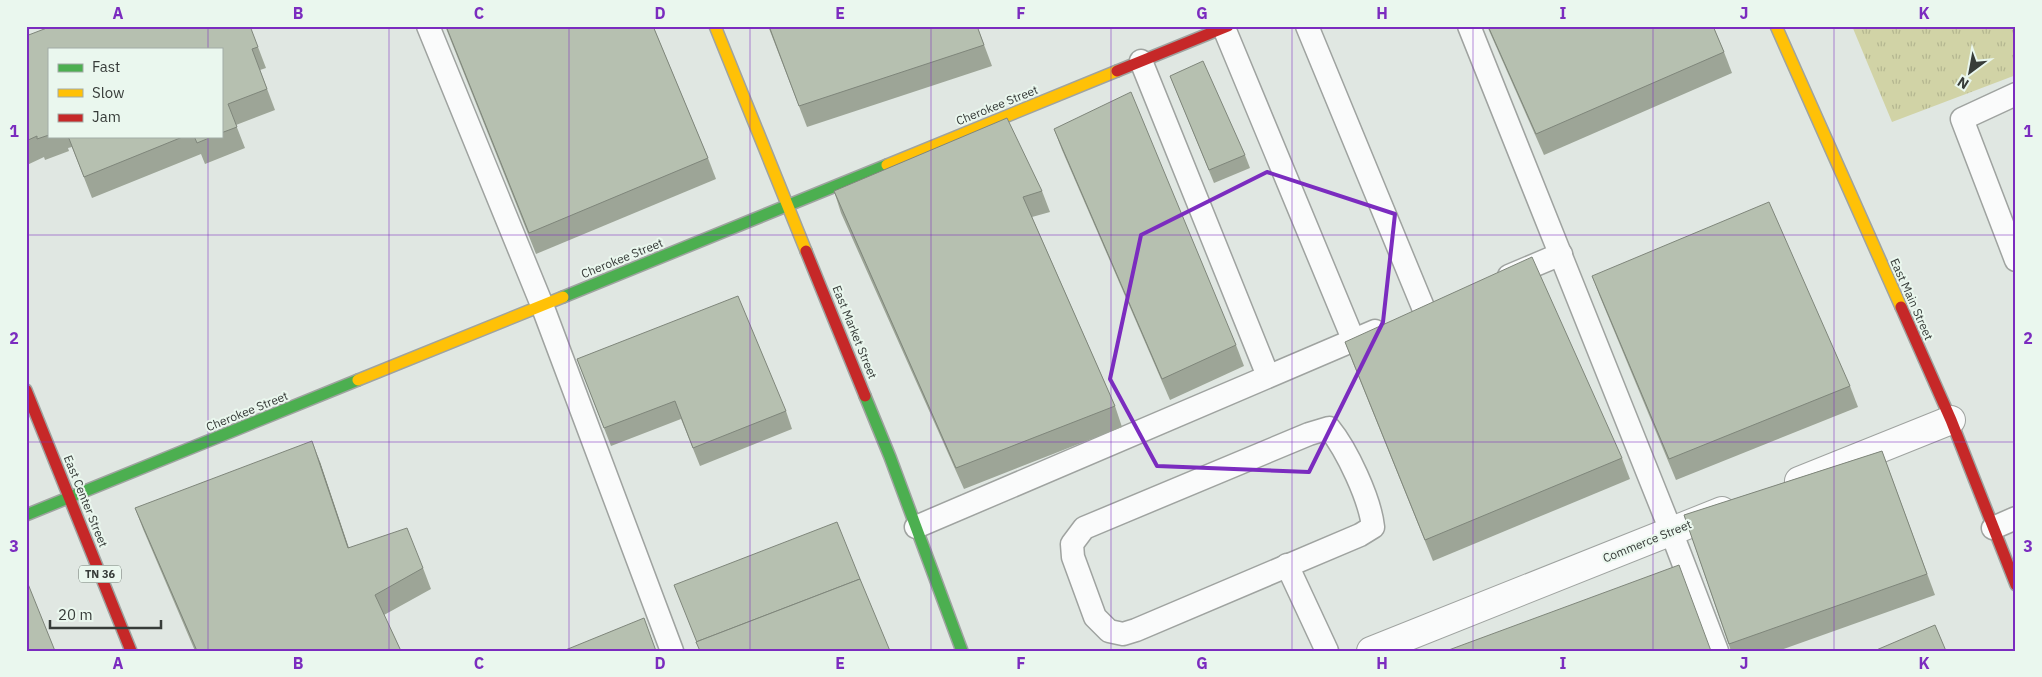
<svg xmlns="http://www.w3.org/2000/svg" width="2042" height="677" viewBox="0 0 2042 677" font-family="'IBM Plex Sans',sans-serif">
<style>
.park{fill:url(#park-tufts)}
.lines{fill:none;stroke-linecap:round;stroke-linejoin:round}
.lane-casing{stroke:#9fa3a0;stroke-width:25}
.street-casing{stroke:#9fa3a0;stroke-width:30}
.fast-casing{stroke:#9fa3a0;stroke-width:14}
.slow-casing{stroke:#9fa3a0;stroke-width:14}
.jam-casing{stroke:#9fa3a0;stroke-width:14}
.lane{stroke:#fafbfb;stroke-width:22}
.street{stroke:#fafbfb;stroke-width:28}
.fast{stroke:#4caf50;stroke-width:11}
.slow{stroke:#ffc107;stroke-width:11}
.jam{stroke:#c62828;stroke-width:11}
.wall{fill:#9da597;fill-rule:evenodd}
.shaded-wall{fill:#7f867b}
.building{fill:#b6c0b0;stroke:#7f867b}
.marked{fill:none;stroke:#7b2cbf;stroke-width:4;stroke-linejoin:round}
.grid{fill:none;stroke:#7b2cbf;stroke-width:1;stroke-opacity:0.55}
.labels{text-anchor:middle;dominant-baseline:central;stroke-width:4;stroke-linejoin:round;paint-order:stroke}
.shield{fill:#eaf7ee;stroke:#6d746f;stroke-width:1}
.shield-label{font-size:11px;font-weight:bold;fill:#373c39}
.street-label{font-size:12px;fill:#373c39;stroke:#eaf7ee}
.neatline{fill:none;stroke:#7b2cbf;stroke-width:2}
.grid-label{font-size:16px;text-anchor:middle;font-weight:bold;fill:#7b2cbf}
</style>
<defs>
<pattern id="park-tufts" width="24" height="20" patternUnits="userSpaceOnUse" patternTransform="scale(1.25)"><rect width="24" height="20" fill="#d1d3a6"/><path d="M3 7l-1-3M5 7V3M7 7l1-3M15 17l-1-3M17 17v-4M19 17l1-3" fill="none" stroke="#b4b690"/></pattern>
</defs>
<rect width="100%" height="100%" fill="#e0e7e2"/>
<path class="park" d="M 1852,26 L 2016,26 L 2016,75 L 1892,122 Z"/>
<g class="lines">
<g class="lane-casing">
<g id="lane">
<path d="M 428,26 L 542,305 L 672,651"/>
<path d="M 1307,26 L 1425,312"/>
<path d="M 1469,26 L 1671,531 L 1717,651"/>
<path d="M 1224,28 L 1353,339"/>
<path d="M 1141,61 L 1268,376"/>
<path d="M 2016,94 L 1962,119 L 2016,260"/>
<path d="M 1509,276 L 1561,254"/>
<path d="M 1329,428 C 1347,450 1370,499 1373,527 L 1360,535 L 1136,630 L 1123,634 L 1109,631 L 1095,617 L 1073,557 L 1072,544 L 1084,528 L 1309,434 Z"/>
<path d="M 916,527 L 1375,331"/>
<path d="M 1993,528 L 2016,518"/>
<path d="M 1287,565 L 1327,651"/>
</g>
</g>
<g class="street-casing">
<g id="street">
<path d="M 1799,481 L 1951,420"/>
<path d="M 1371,651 L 1722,511"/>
</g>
</g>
<g class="fast-casing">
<g id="fast">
<path d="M 563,297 L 887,165"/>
<path d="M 865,396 L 890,457 L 962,651"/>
<path d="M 26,515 L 358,380"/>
</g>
</g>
<g class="slow-casing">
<g id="slow">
<path d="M 715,26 L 806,251"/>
<path d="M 1776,26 L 1901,307"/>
<path d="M 887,165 L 1117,71"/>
<path d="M 358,380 L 563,297"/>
</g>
</g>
<g class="jam-casing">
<g id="jam">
<path d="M 1117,71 L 1228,26"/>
<path d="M 806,251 L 865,396"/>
<path d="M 1901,307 L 1951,420 L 2016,585"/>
<path d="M 26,390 L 131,651"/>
</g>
</g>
<use href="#lane" class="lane"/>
<use href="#street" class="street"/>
<use href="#fast" class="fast"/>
<use href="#slow" class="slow"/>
<use href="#jam" class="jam"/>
</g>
<g class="wall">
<path d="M 445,26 L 653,26 L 708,158 L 716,179 L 536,254 Z"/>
<path d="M 768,26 L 977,26 L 992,66 L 807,127 Z"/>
<path d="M 1487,26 L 1713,26 L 1724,52 L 1732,73 L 1544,155 Z"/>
<path d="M 26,36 L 258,47 L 266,68 L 260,70 L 275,110 L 236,125 L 245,148 L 205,164 L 201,154 L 92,198 L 72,147 L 68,148 L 69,151 L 45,160 L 44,157 L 27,165 L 26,163 ZM 49,49 L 221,49 L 221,136 L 49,136 Z"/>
<path d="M 1170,76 L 1245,155 L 1250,168 L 1214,183 Z"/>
<path d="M 1054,129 L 1236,345 L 1244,366 L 1170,400 L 1062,150 Z"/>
<path d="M 834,191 L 1042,191 L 1050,212 L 1032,217 L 1115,406 L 1122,427 L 964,489 L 841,213 Z"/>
<path d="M 1592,276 L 1850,386 L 1858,407 L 1676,480 L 1600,297 Z"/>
<path d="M 1345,342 L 1622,458 L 1630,479 L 1433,561 L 1353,363 Z"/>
<path d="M 577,359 L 786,411 L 792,429 L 700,466 L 681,419 L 611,446 Z"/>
<path d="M 1882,451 L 1935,595 L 1778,651 L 1731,651 L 1684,515 Z"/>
<path d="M 320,462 L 349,548 L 423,568 L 431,589 L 384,615 L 401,651 L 195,651 L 143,529 L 135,508 Z"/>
</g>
<path class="shaded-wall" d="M 312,441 L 320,462 L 356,570 L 348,548 Z"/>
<g class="building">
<path d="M 52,26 L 250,26 L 258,47 L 252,49 L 267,89 L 228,104 L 237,127 L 221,133 L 221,49 L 49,49 L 49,135 L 37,139 L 37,136 L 26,141 L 26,36 Z"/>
<path d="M 446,26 L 653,26 L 708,158 L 529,233 Z"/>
<path d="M 769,26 L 977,26 L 984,45 L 799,106 Z"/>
<path d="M 1488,26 L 1713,26 L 1724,52 L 1536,134 Z"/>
<path d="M 1203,61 L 1245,155 L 1209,170 L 1170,76 Z"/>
<path d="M 1131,92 L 1236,345 L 1162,379 L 1054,129 Z"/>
<path d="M 1007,118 L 1042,191 L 1023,197 L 1115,406 L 956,468 L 834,191 Z"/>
<path d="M 68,136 L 185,136 L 84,177 Z"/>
<path d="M 194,136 L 214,136 L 197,143 Z"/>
<path d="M 1769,202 L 1850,386 L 1669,459 L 1592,276 Z"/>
<path d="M 1532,257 L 1622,458 L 1425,540 L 1345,342 Z"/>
<path d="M 738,296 L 786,411 L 693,448 L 675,401 L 604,428 L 577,359 Z"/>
<path d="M 312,441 L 348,548 L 407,528 L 423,568 L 375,595 L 401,651 L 197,651 L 135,508 Z"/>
<path d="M 1882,451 L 1927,574 L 1729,644 L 1684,515 Z"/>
<path d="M 837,522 L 860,579 L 696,642 L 698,645 L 674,585 Z"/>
<path d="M 1679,565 L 1711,651 L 1446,651 Z"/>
<path d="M 26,579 L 55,651 L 26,651 Z"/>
<path d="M 860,579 L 890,651 L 700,651 L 696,642 Z"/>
<path d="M 644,618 L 656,651 L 563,651 Z"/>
<path d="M 1935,625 L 1946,651 L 1874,651 Z"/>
</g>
<path class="marked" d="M 1267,172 L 1395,214 L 1383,322 L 1309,472 L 1157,466 L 1110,379 L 1141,235 Z"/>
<path class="grid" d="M 208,26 L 208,49M 389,26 L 389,651M 569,26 L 569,651M 750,26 L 750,651M 931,26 L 931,651M 1111,26 L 1111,651M 1292,26 L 1292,651M 1473,26 L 1473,651M 1653,26 L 1653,651M 1834,26 L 1834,651M 208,136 L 208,651M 26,235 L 2016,235M 26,442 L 2016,442"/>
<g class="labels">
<rect class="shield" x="79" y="565.5" width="42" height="17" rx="4"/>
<g class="shield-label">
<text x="100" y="574">TN 36</text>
</g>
<g class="street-label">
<text transform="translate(997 105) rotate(-22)">Cherokee Street</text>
<text transform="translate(622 258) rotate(-22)">Cherokee Street</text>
<text transform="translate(1912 299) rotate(66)">East Main Street</text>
<text transform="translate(855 332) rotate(68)">East Market Street</text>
<text transform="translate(247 411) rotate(-22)">Cherokee Street</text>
<text transform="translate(86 501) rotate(68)">East Center Street</text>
<text transform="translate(1647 541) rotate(-22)">Commerce Street</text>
</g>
</g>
<rect width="2042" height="677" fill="none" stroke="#eaf7ee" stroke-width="55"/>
<rect x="48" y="48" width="175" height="90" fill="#eaf7ee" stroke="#a2aca6"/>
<rect x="58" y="64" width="25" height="8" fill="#4caf50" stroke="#a2aca6"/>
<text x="92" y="72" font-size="15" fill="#373c39">Fast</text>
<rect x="58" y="89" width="25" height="8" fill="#ffc107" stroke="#a2aca6"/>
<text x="92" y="98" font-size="15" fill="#373c39">Slow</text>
<rect x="58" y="114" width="25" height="8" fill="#c62828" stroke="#a2aca6"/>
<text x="92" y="122" font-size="15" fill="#373c39">Jam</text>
<g transform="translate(1970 72) rotate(212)" stroke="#eaf7ee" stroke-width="4" paint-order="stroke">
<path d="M0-4L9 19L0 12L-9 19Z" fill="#373c39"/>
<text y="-8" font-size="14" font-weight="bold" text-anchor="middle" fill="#373c39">N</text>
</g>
<path d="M50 620v8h111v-8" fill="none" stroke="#373c39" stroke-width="2.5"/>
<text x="58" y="620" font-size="15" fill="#373c39" stroke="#eaf7ee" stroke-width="4" paint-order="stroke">20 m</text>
<rect x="28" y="28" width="1986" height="622" class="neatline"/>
<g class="grid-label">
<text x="118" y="19">A</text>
<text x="298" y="19">B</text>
<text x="479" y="19">C</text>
<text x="660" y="19">D</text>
<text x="840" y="19">E</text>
<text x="1021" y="19">F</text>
<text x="1202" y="19">G</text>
<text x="1382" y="19">H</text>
<text x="1563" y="19">I</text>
<text x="1744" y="19">J</text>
<text x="1924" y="19">K</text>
<text x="14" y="137">1</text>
<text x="2028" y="137">1</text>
<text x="14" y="344">2</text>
<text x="2028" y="344">2</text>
<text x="14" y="552">3</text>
<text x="2028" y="552">3</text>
<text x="118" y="669">A</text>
<text x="298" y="669">B</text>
<text x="479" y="669">C</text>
<text x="660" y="669">D</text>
<text x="840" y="669">E</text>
<text x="1021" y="669">F</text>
<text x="1202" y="669">G</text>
<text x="1382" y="669">H</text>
<text x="1563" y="669">I</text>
<text x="1744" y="669">J</text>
<text x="1924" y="669">K</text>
</g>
</svg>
